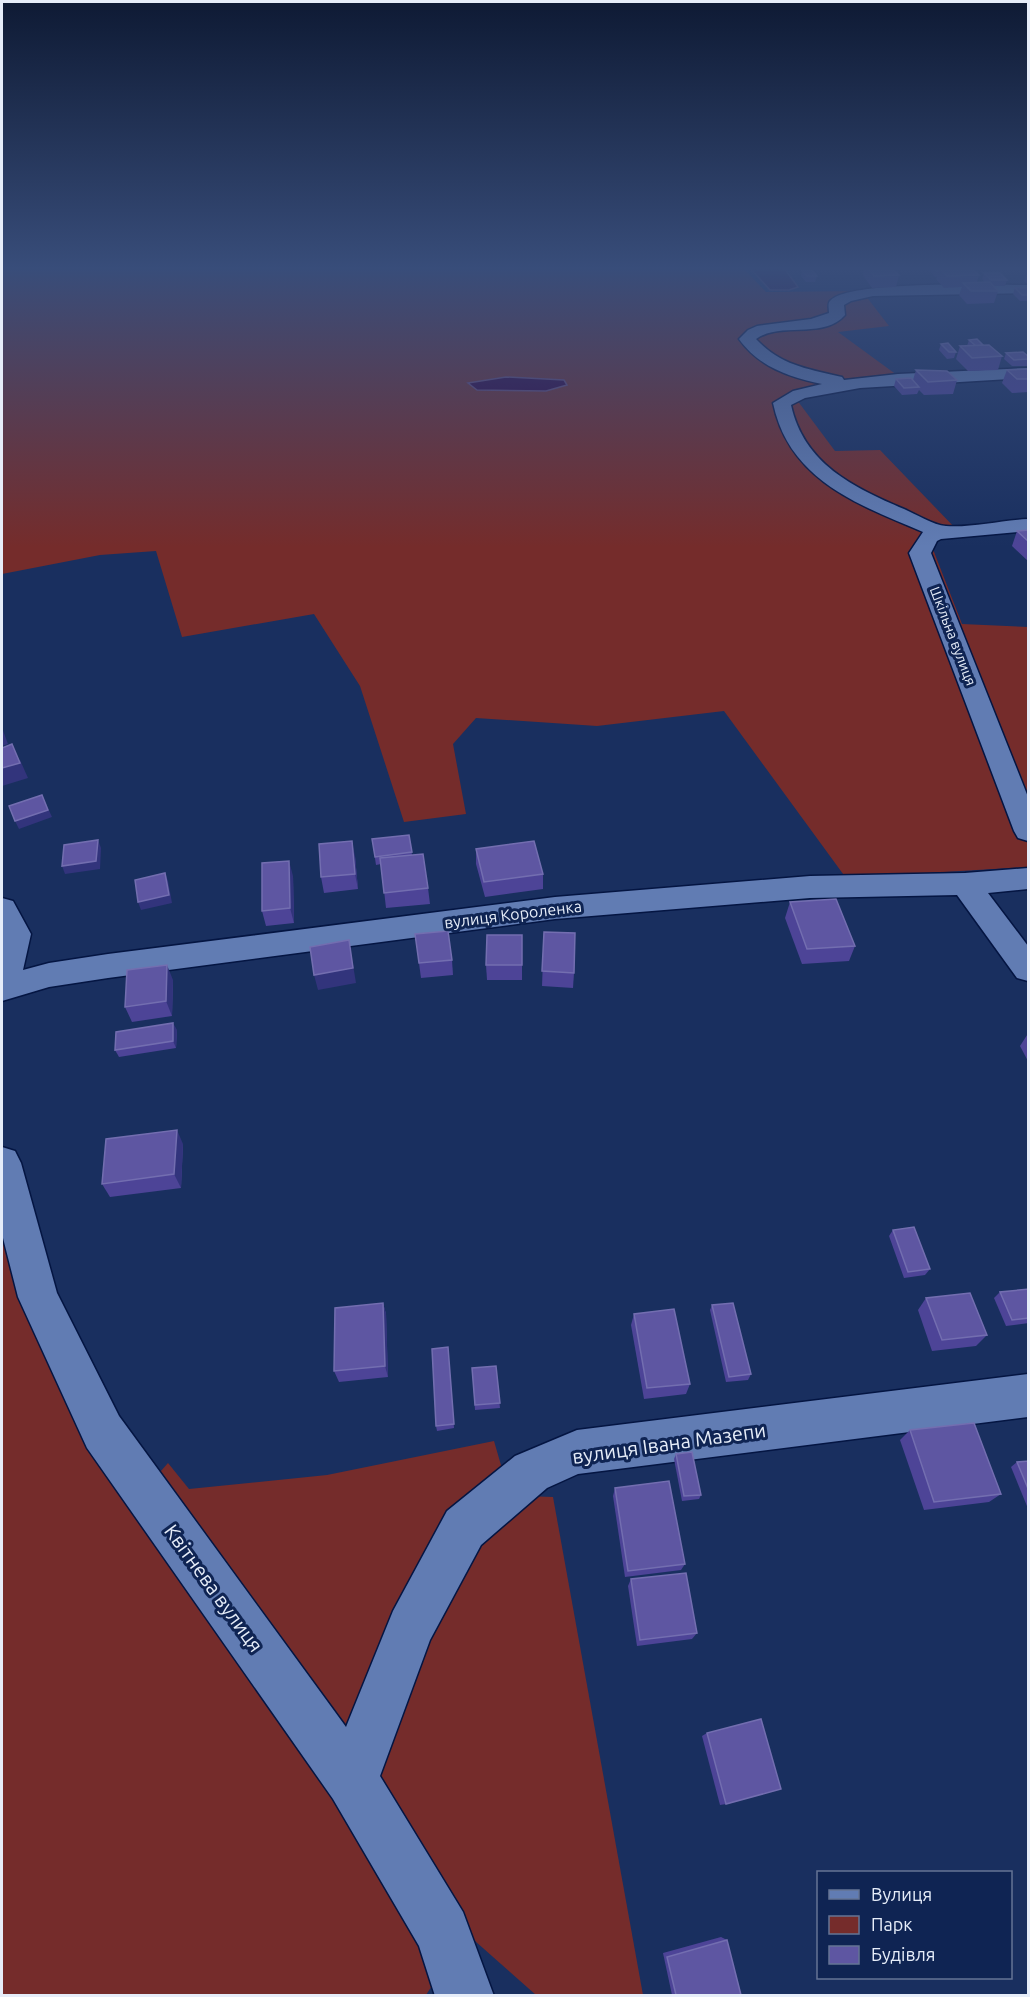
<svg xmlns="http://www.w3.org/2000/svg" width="1030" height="1997" viewBox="0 0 1030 1997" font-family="Ubuntu,sans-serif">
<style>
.green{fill:#752c2b;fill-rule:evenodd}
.water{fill:#330039;stroke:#694773;stroke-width:1.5}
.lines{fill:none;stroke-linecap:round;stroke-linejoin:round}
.street-casing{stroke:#041542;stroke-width:3}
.street{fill:#617cb3;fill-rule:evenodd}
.wall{fill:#4d4497}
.shaded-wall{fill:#32347c}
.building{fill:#5e56a2;stroke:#736eb0;stroke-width:1.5}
.labels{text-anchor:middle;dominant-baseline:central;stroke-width:6;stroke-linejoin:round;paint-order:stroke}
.far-street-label{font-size:14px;fill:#e6edf9;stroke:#0f2453}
.street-label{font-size:16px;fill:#e6edf9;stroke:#0f2453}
.near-street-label{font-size:20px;fill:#e6edf9;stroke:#0f2453}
</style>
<rect width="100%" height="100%" fill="#192f5f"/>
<g class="green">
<path d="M 2,268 L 743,268 L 766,292 L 862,291 L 889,326 L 838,332 L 901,378 L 791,392 L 835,451 L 880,450 L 957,530 L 929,539 L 962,624 L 1028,627 L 1028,867 L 846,878 L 724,711 L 597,726 L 476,718 L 453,744 L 466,814 L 404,822 L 360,686 L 314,614 L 182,637 L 156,551 L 100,555 L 2,574 ZM 469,383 L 567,384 L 546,391 L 477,390 Z"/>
<path d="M 2,1219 L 22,1288 L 317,1769 L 427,1944 L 435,1981 L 426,1995 L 2,1995 Z"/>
<path d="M 494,1441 L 503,1472 L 349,1734 L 153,1480 L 168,1463 L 189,1489 L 327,1475 Z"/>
<path d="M 524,1496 L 553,1497 L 643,1995 L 536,1995 L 475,1941 L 365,1780 L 450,1575 Z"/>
</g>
<g class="water">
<path d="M 750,268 L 784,268 L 798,287 L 789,290 L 770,290 Z"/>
<path d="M 506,377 L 564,380 L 567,385 L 546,391 L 477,390 L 468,383 Z"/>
</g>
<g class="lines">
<g class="street-casing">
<g id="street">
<path d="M 1028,285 L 1028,293 L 873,296 L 851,301 L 844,305 L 845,315 C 823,340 781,321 756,339 C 781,366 809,369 842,377 L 844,380 L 898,374 L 1028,368 L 1028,378 L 860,388 L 805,398 L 791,405 C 804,464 853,487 904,509 C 916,514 933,525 946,526 C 970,528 1004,520 1028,519 L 1028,531 L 941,539 L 937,541 L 931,553 L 1028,797 L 1028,841 L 1018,838 L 1014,831 L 909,553 L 923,532 C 857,504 789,480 773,403 L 793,391 L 822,384 C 789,377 759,367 739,339 L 748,330 L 757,326 L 811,319 L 829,313 C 829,308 827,303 831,300 C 852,280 993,285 1028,285 Z"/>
<path d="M 1028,868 L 1028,889 L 988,893 L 1028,946 L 1028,981 L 1017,978 L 957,895 L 810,898 L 555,919 L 108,978 L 49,987 L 2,1001 L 2,898 L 13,901 L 31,934 L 23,970 L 49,963 L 108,954 L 555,897 L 810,876 L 965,873 Z"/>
<path d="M 2,1147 L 15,1151 L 21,1163 L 57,1293 L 119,1416 L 346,1727 L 393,1611 L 447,1511 L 515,1456 L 577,1430 L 1028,1374 L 1028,1417 L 578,1474 L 547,1488 L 481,1545 L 430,1640 L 380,1776 L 463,1912 L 494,1996 L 435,1996 L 419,1946 L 333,1799 L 87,1448 L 18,1297 L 2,1234 Z"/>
</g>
</g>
<use href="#street" class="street"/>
</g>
<g class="wall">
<path d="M 864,268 L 892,268 L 899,275 L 896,287 L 872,288 L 863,275 Z"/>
<path d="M 929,268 L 972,268 L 979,275 L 977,282 L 985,282 L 982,279 L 984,273 L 1007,280 L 1005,286 L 993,286 L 998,291 L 994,303 L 967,304 L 959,295 L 962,287 L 944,288 L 936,279 L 937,277 L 935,277 L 929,270 Z"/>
<path d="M 802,270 L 817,276 L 815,282 L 806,282 L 801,276 Z"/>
<path d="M 1026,275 L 1029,275 L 1029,285 L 1024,281 Z"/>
<path d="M 1015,288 L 1029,288 L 1029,301 L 1020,301 L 1013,294 Z"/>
<path d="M 969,340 L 983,345 L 1002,356 L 998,370 L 968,371 L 956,359 L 960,346 L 967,346 Z"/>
<path d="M 941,344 L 956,352 L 954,358 L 947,359 L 939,350 Z"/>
<path d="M 1006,353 L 1029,357 L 1029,366 L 1012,366 L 1004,359 Z"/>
<path d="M 1029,369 L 1029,392 L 1012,393 L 1002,383 L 1007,370 Z"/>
<path d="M 916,370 L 957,380 L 953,394 L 924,395 L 919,390 L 917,394 L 902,395 L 894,386 L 896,379 L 913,380 Z"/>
<path d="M 1029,530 L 1029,562 L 1012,546 L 1017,531 Z"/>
<path d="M 409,835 L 412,855 L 428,888 L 430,904 L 386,908 L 381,864 L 376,865 L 372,839 Z"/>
<path d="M 476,849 L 543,874 L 543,889 L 485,897 L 476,864 Z"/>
<path d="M 355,856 L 358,889 L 324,893 L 321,877 Z"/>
<path d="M 293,876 L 294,923 L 266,926 L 262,911 Z"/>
<path d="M 790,902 L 855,946 L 849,961 L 802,964 L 785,918 Z"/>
<path d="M 544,932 L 574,973 L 573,988 L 542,986 Z"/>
<path d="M 415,934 L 452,960 L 453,975 L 421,978 Z"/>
<path d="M 522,935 L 522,980 L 487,980 L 486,965 Z"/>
<path d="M 173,980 L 172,1016 L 132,1022 L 125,1007 Z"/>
<path d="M 177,1030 L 176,1048 L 119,1057 L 115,1050 Z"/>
<path d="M 1029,1032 L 1029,1063 L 1020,1046 Z"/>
<path d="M 183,1144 L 181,1188 L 110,1197 L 102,1184 Z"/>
<path d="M 893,1230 L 930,1269 L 925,1275 L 904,1278 L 889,1236 Z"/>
<path d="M 1029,1289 L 1029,1323 L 1006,1326 L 994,1298 L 1000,1292 Z"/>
<path d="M 926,1298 L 987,1335 L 976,1346 L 932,1351 L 918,1310 Z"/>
<path d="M 383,1303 L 386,1314 L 388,1377 L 339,1382 L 334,1371 Z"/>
<path d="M 712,1305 L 751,1374 L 748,1380 L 726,1382 L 710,1310 Z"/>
<path d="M 634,1314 L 690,1384 L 686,1394 L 644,1399 L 631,1325 Z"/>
<path d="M 448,1347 L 454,1428 L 437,1431 L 436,1426 Z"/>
<path d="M 496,1366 L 500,1408 L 475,1410 L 472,1368 Z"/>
<path d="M 910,1430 L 1001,1494 L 989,1502 L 924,1510 L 900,1440 Z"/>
<path d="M 676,1454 L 701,1495 L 699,1499 L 682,1501 L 674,1459 Z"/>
<path d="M 1029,1461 L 1029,1511 L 1011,1467 L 1017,1462 Z"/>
<path d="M 615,1488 L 685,1564 L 681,1570 L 625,1577 L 613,1496 Z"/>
<path d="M 631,1579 L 697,1633 L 692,1639 L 637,1646 L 628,1586 Z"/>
<path d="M 707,1733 L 726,1804 L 720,1805 L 702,1736 Z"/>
<path d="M 721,1937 L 727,1940 L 741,1995 L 672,1995 L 663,1953 Z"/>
</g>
<g class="shaded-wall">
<path d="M 2,728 L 8,744 L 2,746 Z"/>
<path d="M 20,760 L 28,778 L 2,786 L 2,768 Z"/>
<path d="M 42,795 L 52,817 L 19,829 L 15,821 Z"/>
<path d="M 98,840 L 101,848 L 100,869 L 65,874 L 62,866 Z"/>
<path d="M 352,841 L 355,856 L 358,889 L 355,874 Z"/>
<path d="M 289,861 L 293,876 L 294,923 L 290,908 Z"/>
<path d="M 165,873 L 168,881 L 172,903 L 141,910 L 138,902 Z"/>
<path d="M 349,940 L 356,983 L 318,990 L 314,975 Z"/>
<path d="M 167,965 L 173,980 L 172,1016 L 166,1001 Z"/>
<path d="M 173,1023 L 177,1030 L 176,1048 L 173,1041 Z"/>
<path d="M 177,1130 L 183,1144 L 181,1188 L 174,1174 Z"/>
<path d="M 383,1303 L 386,1314 L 388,1377 L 385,1366 Z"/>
</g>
<g class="building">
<path d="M 868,268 L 892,268 L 899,275 L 874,276 Z"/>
<path d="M 934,268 L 939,268 L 939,271 L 936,271 Z"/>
<path d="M 940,268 L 972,268 L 979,275 L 947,276 Z"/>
<path d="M 802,270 L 812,270 L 817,276 L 807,276 Z"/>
<path d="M 984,273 L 1000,273 L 1007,280 L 991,280 Z"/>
<path d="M 990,282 L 998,291 L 971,291 L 963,283 Z"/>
<path d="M 1015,288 L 1029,288 L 1029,295 L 1022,295 Z"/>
<path d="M 977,339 L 983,345 L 976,346 L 969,340 Z"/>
<path d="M 948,343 L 956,352 L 949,352 L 941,344 Z"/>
<path d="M 989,345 L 1002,356 L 972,358 L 960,346 Z"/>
<path d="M 1023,352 L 1029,357 L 1029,359 L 1014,360 L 1006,353 Z"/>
<path d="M 1029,369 L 1029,379 L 1017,379 L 1007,370 Z"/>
<path d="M 916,370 L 947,371 L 957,380 L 928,382 Z"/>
<path d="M 911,378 L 919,387 L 904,388 L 896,379 Z"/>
<path d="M 1029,530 L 1029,542 L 1017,531 Z"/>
<path d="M 12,744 L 20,763 L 2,768 L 2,748 Z"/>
<path d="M 42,795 L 48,810 L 15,821 L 9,806 Z"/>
<path d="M 409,835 L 412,852 L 375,857 L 372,839 Z"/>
<path d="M 98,840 L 96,861 L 62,866 L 64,845 Z"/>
<path d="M 352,841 L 355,874 L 321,877 L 319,844 Z"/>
<path d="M 534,841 L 543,874 L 484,882 L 476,849 Z"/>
<path d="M 423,854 L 428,888 L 384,893 L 380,858 Z"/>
<path d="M 289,861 L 290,908 L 262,911 L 262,863 Z"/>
<path d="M 165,873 L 169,895 L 138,902 L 135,880 Z"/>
<path d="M 836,899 L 855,946 L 807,949 L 790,902 Z"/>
<path d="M 448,931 L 452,960 L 419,963 L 415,934 Z"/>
<path d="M 544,932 L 575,933 L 574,973 L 542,971 Z"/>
<path d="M 487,935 L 522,935 L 522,965 L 486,965 Z"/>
<path d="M 349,940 L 353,968 L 314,975 L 310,947 Z"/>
<path d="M 167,965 L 166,1001 L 125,1007 L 127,970 Z"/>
<path d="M 173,1023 L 173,1041 L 115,1050 L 116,1032 Z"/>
<path d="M 177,1130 L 174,1174 L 102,1184 L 106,1139 Z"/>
<path d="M 914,1227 L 930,1269 L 908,1272 L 893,1230 Z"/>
<path d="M 1029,1289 L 1029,1318 L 1012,1320 L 1000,1292 Z"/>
<path d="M 970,1293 L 987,1335 L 942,1340 L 926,1298 Z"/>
<path d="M 383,1303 L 385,1366 L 334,1371 L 335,1308 Z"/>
<path d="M 733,1303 L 751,1374 L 729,1377 L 712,1305 Z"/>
<path d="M 674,1309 L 690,1384 L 647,1388 L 634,1314 Z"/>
<path d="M 448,1347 L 454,1424 L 436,1426 L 432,1349 Z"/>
<path d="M 496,1366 L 500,1403 L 475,1405 L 472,1368 Z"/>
<path d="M 974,1423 L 1001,1494 L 934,1502 L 910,1430 Z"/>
<path d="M 692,1452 L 701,1495 L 684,1496 L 676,1454 Z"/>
<path d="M 1029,1461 L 1029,1491 L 1017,1462 Z"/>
<path d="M 669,1481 L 685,1564 L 628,1571 L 615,1488 Z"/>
<path d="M 686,1573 L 697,1633 L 640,1640 L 631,1579 Z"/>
<path d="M 761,1719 L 781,1789 L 726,1804 L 707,1733 Z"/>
<path d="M 727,1940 L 741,1995 L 676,1995 L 667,1957 Z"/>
</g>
<linearGradient id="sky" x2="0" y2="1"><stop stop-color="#0e1a34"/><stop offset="0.49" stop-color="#384d7a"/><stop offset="1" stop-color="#384d7a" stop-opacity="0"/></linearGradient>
<rect width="1030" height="547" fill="url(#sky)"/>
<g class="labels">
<g class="far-street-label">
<text transform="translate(953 636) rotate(69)">Шкільна вулиця</text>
</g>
<g class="street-label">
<text transform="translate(513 914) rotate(-7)">вулиця Короленка</text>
</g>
<g class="near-street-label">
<text transform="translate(669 1443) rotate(-8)">вулиця Івана Мазепи</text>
<text transform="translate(214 1588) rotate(54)">Квітнева вулиця</text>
</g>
</g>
<rect width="1030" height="1997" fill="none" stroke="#e6edf9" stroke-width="6"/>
<rect x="817" y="1871" width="195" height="108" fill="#0f2453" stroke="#657495" stroke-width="1.5"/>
<rect x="829" y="1890" width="30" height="9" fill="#617cb3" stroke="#657495" stroke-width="1.5"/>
<text x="871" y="1901" font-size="18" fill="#e6edf9">Вулиця</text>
<rect x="829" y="1916" width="30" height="18" fill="#752c2b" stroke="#657495" stroke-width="1.5"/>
<text x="871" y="1931" font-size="18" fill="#e6edf9">Парк</text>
<rect x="829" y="1946" width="30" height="18" fill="#5e56a2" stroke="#657495" stroke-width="1.5"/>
<text x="871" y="1961" font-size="18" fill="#e6edf9">Будівля</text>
</svg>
